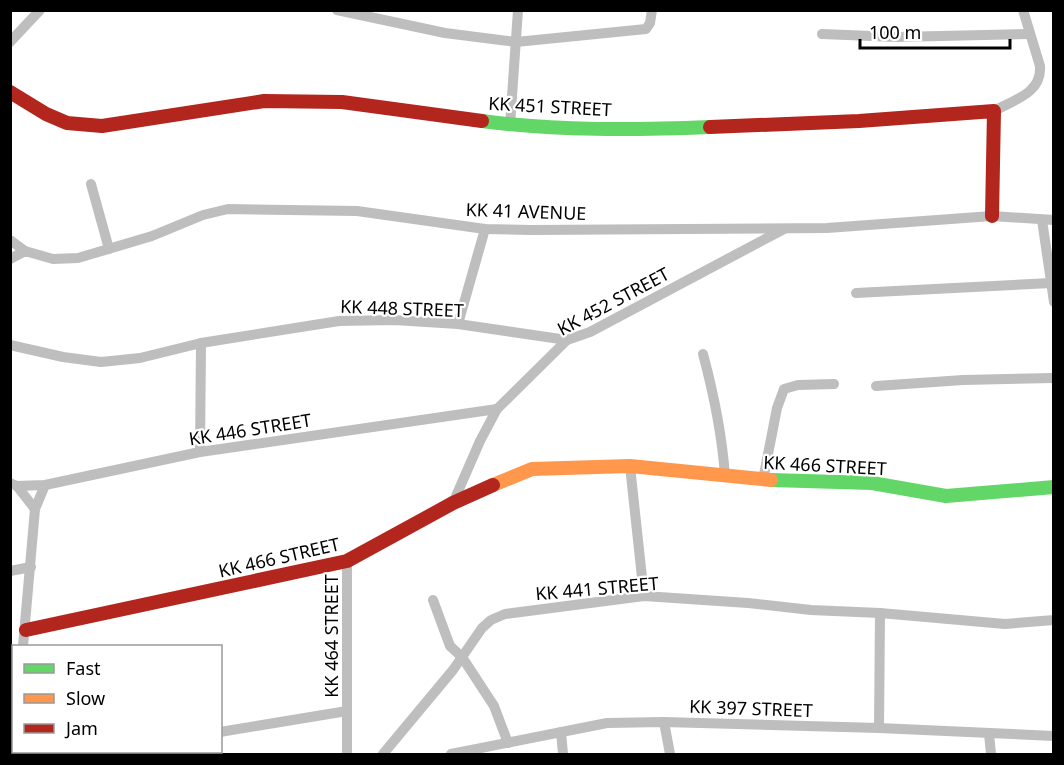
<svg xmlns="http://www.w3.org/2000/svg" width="1064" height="765" viewBox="0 0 1064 765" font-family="'Noto Sans',sans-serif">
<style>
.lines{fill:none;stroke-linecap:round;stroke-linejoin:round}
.street{stroke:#bebebe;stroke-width:10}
.fast{stroke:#63d668;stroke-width:14}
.slow{stroke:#ff974d;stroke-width:14}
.jam{stroke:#b3261e;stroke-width:14}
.labels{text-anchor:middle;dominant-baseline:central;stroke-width:4.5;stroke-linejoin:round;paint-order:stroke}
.street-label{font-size:18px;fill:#000;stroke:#fff}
</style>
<rect width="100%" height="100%" fill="#fff"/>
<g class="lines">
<g class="street">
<path d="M 337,10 L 445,33 L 516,42 L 646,29 L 650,23 L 652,10"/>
<path d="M 822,34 L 896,37 L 1030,34"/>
<path d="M 10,42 L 40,10"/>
<path d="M 994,111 C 1014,100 1042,93 1040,66 L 1023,10"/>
<path d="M 510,125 L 518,10"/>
<path d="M 91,184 L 109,249"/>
<path d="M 1042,220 L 1054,302"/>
<path d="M 10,240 L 25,251"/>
<path d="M 10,259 L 25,251 L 53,259 L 78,258 L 152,236 L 203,215 L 228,209 L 357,211 L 485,229 L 531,230 L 827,228 L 992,216 L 1054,220"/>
<path d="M 856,293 L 1051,283"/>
<path d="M 458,324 L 485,229"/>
<path d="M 10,345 L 63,357 L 101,362 L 140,358 L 201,343 L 339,321 L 394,320 L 458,324 L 567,340"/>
<path d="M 703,354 C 714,395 722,434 725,476"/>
<path d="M 876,386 L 963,380 L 1054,378"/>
<path d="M 200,452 L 201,343"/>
<path d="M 630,466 L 644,596"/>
<path d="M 763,480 L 777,408 L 784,389 L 798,385 L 834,384"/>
<path d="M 10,483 L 17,486 L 45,485 L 200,452 L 497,409"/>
<path d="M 17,486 L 35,509"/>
<path d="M 453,503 L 480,441 L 497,409 L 567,340 L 590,332 L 784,229"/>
<path d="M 347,561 L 347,754"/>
<path d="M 10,571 L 31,567"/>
<path d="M 433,600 L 450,646 L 462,657 L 494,706 L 508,743"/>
<path d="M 23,646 L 35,509 L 45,485"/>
<path d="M 664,722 L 670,754"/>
<path d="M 10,723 L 14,705"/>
<path d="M 879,728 L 880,613"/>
<path d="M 220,732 L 347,711"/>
<path d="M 561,732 L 563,754"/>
<path d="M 989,734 L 991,754"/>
<path d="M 122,752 L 123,754"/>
<path d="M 88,754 L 106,752"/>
<path d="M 383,754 L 453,670 L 482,628 L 491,620 L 505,614 L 644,596 L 748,603 L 811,610 L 880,613 L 1005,624 L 1054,620"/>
<path d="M 451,754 L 607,723 L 664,722 L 879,728 L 1054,736"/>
</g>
<g class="fast">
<path d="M 482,121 C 557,131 635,130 710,127"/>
<path d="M 771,480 L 872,483 L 946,496 L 1054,487"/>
</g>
<path class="slow" d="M 493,485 L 532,469 L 630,466 L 771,480"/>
<g class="jam">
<path d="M 10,92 L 46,114 L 67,123 L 102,126 L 264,101 L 342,102 L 482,121"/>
<path d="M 710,127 L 859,121 L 994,111 L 992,216"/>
<path d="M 26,630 L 347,561 L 453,503 L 493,485"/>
</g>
</g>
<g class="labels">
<g class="street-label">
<text transform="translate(550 106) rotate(3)">KK 451 STREET</text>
<text transform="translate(526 211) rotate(2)">KK 41 AVENUE</text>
<text transform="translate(613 301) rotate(-28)">KK 452 STREET</text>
<text transform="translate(402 308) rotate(2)">KK 448 STREET</text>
<text transform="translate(250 429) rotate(-9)">KK 446 STREET</text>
<text transform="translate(825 465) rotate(3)">KK 466 STREET</text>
<text transform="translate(279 557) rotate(-13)">KK 466 STREET</text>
<text transform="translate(597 588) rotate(-5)">KK 441 STREET</text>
<text transform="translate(331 636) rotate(-90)">KK 464 STREET</text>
<text transform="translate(751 708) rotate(2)">KK 397 STREET</text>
</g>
</g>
<rect width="1064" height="765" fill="none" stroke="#000000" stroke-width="24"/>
<rect x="12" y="645" width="210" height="108" fill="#ffffff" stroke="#999999" stroke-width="1.5"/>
<rect x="24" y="664" width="30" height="9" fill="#63d668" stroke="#999999" stroke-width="1.5"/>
<text x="66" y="675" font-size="18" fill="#000000">Fast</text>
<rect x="24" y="694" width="30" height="9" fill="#ff974d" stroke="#999999" stroke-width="1.5"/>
<text x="66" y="705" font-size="18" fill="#000000">Slow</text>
<rect x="24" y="724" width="30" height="9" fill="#b3261e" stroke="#999999" stroke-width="1.5"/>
<text x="66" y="735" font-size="18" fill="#000000">Jam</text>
<path d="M860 39v9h150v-9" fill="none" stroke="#000000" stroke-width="3"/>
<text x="869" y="39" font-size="18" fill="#000000" stroke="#ffffff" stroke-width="4.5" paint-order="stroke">100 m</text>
</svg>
